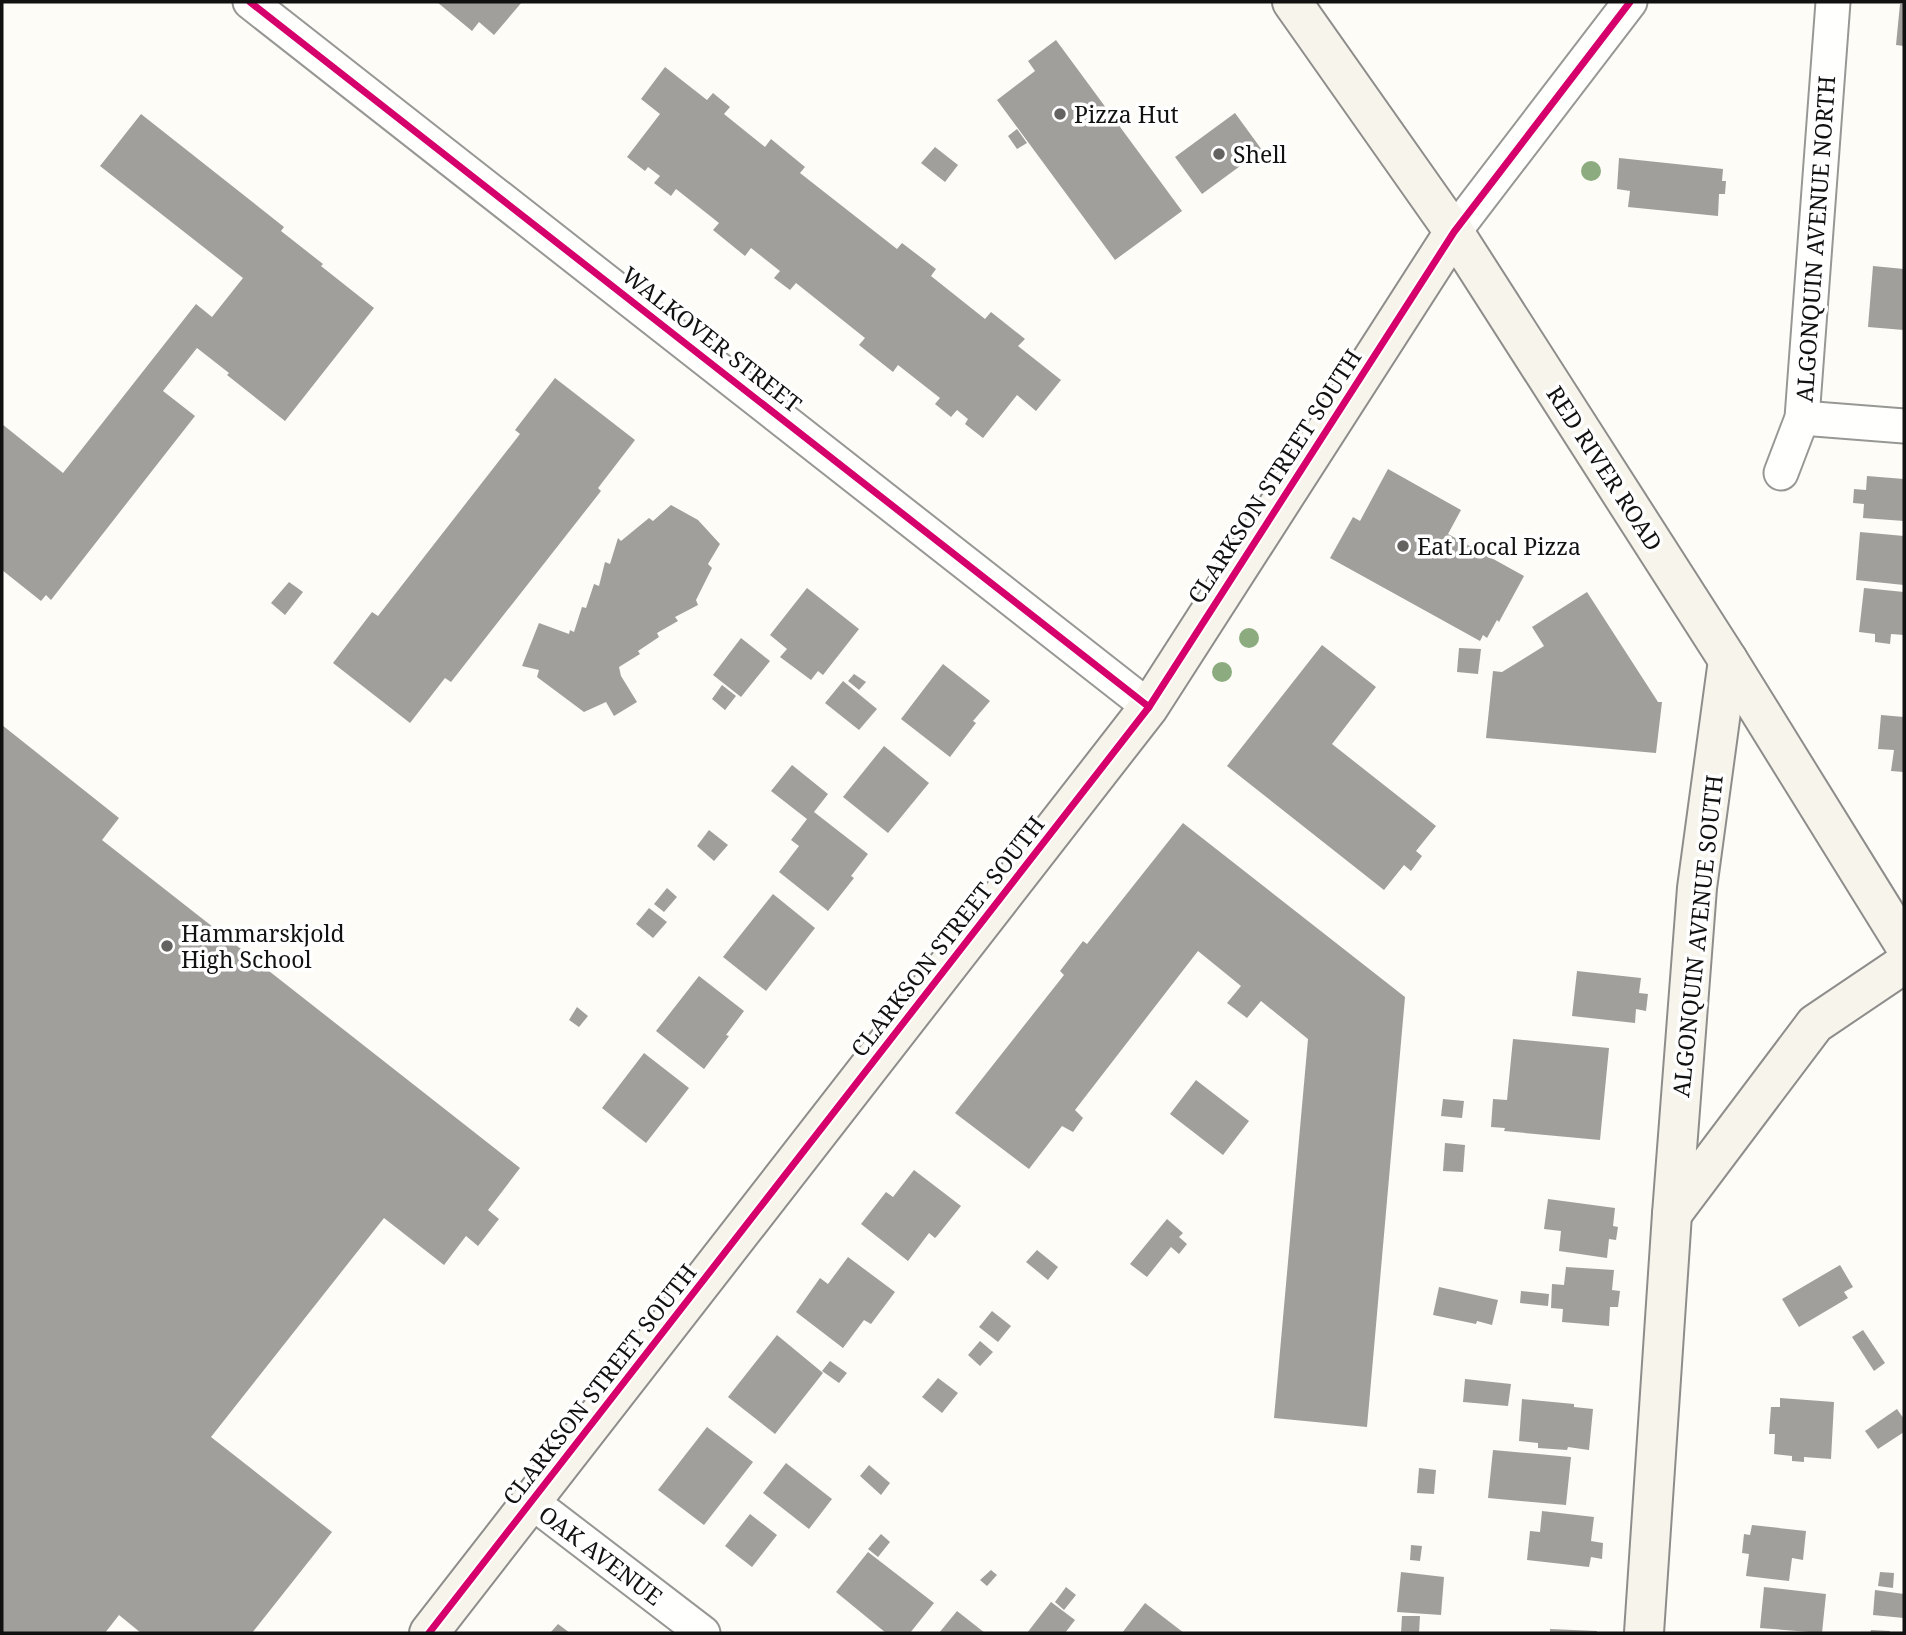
<svg xmlns="http://www.w3.org/2000/svg" width="1906" height="1635" viewBox="0 0 1906 1635" font-family="'Noto Serif',serif">
<style>
.building{fill:#a19f9c}
.lines{fill:none;stroke-linecap:round;stroke-linejoin:round}
.street-casing{stroke:#979795;stroke-width:37}
.secondary-casing{stroke:#8e8d8b;stroke-width:42}
.street{stroke:#fffffe;stroke-width:33}
.secondary{stroke:#f6f4eb;stroke-width:38}
.cycleway-casing{stroke:#fff;stroke-width:11}
.cycleway{stroke:#d6006c;stroke-width:7}
.tree{fill:#8cac80}
.poi-dot{fill:#646362;stroke:#fff;stroke-width:2.5}
.labels{text-anchor:middle;dominant-baseline:central;stroke-width:7;stroke-linejoin:round;paint-order:stroke}
.poi-label{font-size:23px;fill:#111;stroke:#fff;text-anchor:start}
.street-label{font-size:23px;fill:#111;stroke:#fff}
</style>
<rect width="100%" height="100%" fill="#fdfcf7"/>
<g class="building">
<path d="M 437,2 L 522,2 L 494,35 L 479,22 L 472,31 Z"/>
<path d="M 1900,4 L 1904,4 L 1904,46 L 1896,45 Z"/>
<path d="M 1056,40 L 1182,211 L 1115,260 L 997,100 L 1035,71 L 1028,61 Z"/>
<path d="M 665,67 L 707,100 L 713,93 L 730,107 L 724,114 L 765,147 L 771,139 L 805,167 L 800,173 L 897,249 L 902,243 L 936,269 L 931,276 L 985,319 L 991,312 L 1025,339 L 1018,346 L 1061,380 L 1036,411 L 1017,395 L 983,438 L 965,424 L 968,419 L 957,410 L 951,417 L 935,404 L 940,398 L 898,365 L 893,372 L 859,345 L 865,338 L 796,283 L 790,290 L 774,278 L 780,271 L 751,248 L 745,256 L 713,230 L 719,223 L 676,189 L 671,196 L 654,183 L 660,176 L 648,167 L 645,171 L 627,157 L 660,114 L 641,99 Z"/>
<path d="M 1235,113 L 1262,150 L 1202,194 L 1175,157 Z"/>
<path d="M 141,114 L 284,227 L 281,231 L 323,264 L 321,266 L 374,308 L 285,421 L 227,375 L 229,373 L 197,348 L 163,391 L 195,416 L 51,600 L 46,595 L 41,601 L 2,570 L 2,424 L 63,473 L 196,304 L 212,317 L 243,278 L 100,166 Z"/>
<path d="M 1017,129 L 1027,143 L 1017,149 L 1008,136 Z"/>
<path d="M 935,147 L 958,165 L 945,182 L 921,163 Z"/>
<path d="M 1619,158 L 1723,169 L 1722,181 L 1726,181 L 1725,194 L 1719,194 L 1718,216 L 1628,207 L 1630,191 L 1617,189 Z"/>
<path d="M 1873,266 L 1904,269 L 1904,330 L 1868,327 Z"/>
<path d="M 555,378 L 635,440 L 598,488 L 601,491 L 451,682 L 445,678 L 410,723 L 333,663 L 372,612 L 378,616 L 520,434 L 515,430 Z"/>
<path d="M 1388,469 L 1461,510 L 1448,534 L 1524,576 L 1499,622 L 1497,620 L 1487,638 L 1483,635 L 1480,641 L 1330,558 L 1353,517 L 1360,521 Z"/>
<path d="M 1867,476 L 1904,479 L 1904,521 L 1863,518 L 1864,504 L 1853,503 L 1854,489 L 1866,490 Z"/>
<path d="M 671,505 L 698,520 L 720,544 L 708,564 L 712,568 L 696,600 L 698,605 L 675,617 L 678,621 L 657,633 L 659,637 L 638,651 L 640,654 L 619,667 L 621,676 L 637,702 L 614,716 L 606,702 L 584,712 L 537,677 L 539,670 L 522,666 L 539,623 L 569,634 L 570,630 L 574,632 L 582,607 L 586,608 L 594,584 L 599,586 L 605,562 L 610,564 L 618,538 L 621,541 L 649,518 L 653,521 Z"/>
<path d="M 1860,532 L 1904,536 L 1904,585 L 1856,580 Z"/>
<path d="M 289,582 L 303,592 L 285,615 L 271,603 Z"/>
<path d="M 807,588 L 859,629 L 823,675 L 818,671 L 811,680 L 780,657 L 787,649 L 770,635 Z"/>
<path d="M 1864,588 L 1904,592 L 1904,635 L 1891,634 L 1890,644 L 1875,642 L 1875,634 L 1859,632 Z"/>
<path d="M 1587,592 L 1658,702 L 1662,702 L 1656,753 L 1486,738 L 1493,671 L 1502,672 L 1544,646 L 1532,627 Z"/>
<path d="M 741,638 L 770,661 L 741,697 L 713,675 Z"/>
<path d="M 1322,645 L 1376,687 L 1332,744 L 1436,826 L 1416,851 L 1422,856 L 1411,871 L 1404,865 L 1384,890 L 1227,766 Z"/>
<path d="M 1459,648 L 1481,649 L 1478,674 L 1457,672 Z"/>
<path d="M 943,664 L 990,701 L 973,721 L 976,723 L 950,757 L 901,719 Z"/>
<path d="M 854,674 L 866,682 L 859,690 L 848,681 Z"/>
<path d="M 843,681 L 877,709 L 859,730 L 825,703 Z"/>
<path d="M 722,685 L 736,696 L 725,710 L 712,699 Z"/>
<path d="M 1881,715 L 1904,717 L 1904,772 L 1891,771 L 1894,750 L 1878,749 Z"/>
<path d="M 2,725 L 119,818 L 102,840 L 520,1168 L 488,1210 L 499,1219 L 478,1246 L 466,1236 L 444,1265 L 384,1218 L 211,1437 L 332,1532 L 252,1633 L 141,1633 L 119,1615 L 105,1633 L 2,1633 Z"/>
<path d="M 884,746 L 929,783 L 888,833 L 843,797 Z"/>
<path d="M 792,765 L 828,794 L 814,812 L 868,854 L 851,876 L 854,878 L 828,911 L 779,872 L 799,846 L 791,840 L 807,819 L 771,791 Z"/>
<path d="M 1183,823 L 1405,997 L 1367,1427 L 1274,1418 L 1308,1039 L 1261,1001 L 1247,1018 L 1227,1003 L 1241,986 L 1198,951 L 1075,1110 L 1083,1118 L 1073,1132 L 1062,1126 L 1029,1169 L 955,1113 L 1064,975 L 1060,971 L 1083,941 L 1087,944 Z"/>
<path d="M 709,830 L 728,845 L 714,861 L 697,846 Z"/>
<path d="M 667,888 L 677,897 L 664,912 L 654,904 Z"/>
<path d="M 773,894 L 815,928 L 766,991 L 723,957 Z"/>
<path d="M 649,908 L 667,922 L 653,938 L 636,924 Z"/>
<path d="M 1577,971 L 1641,978 L 1639,993 L 1648,994 L 1646,1011 L 1636,1009 L 1635,1023 L 1572,1016 Z"/>
<path d="M 699,976 L 744,1011 L 726,1035 L 729,1036 L 704,1069 L 656,1031 Z"/>
<path d="M 577,1007 L 588,1016 L 579,1027 L 569,1020 Z"/>
<path d="M 1513,1039 L 1609,1048 L 1600,1140 L 1504,1131 L 1505,1128 L 1491,1127 L 1493,1099 L 1507,1100 Z"/>
<path d="M 644,1053 L 689,1088 L 646,1143 L 602,1108 Z"/>
<path d="M 1196,1080 L 1249,1121 L 1223,1155 L 1170,1114 Z"/>
<path d="M 1443,1099 L 1464,1101 L 1462,1118 L 1441,1116 Z"/>
<path d="M 1445,1143 L 1465,1145 L 1463,1172 L 1443,1171 Z"/>
<path d="M 914,1170 L 961,1206 L 937,1236 L 935,1238 L 929,1233 L 908,1261 L 861,1224 L 886,1192 L 893,1197 Z"/>
<path d="M 1548,1199 L 1615,1208 L 1613,1226 L 1618,1227 L 1616,1240 L 1609,1239 L 1607,1258 L 1559,1251 L 1561,1231 L 1544,1229 Z"/>
<path d="M 1167,1219 L 1183,1233 L 1179,1237 L 1187,1244 L 1179,1254 L 1171,1247 L 1147,1277 L 1130,1264 Z"/>
<path d="M 1037,1250 L 1058,1267 L 1048,1280 L 1026,1262 Z"/>
<path d="M 848,1257 L 895,1292 L 871,1324 L 864,1320 L 843,1348 L 796,1312 L 820,1278 L 828,1284 Z"/>
<path d="M 1840,1265 L 1853,1287 L 1844,1292 L 1848,1298 L 1799,1327 L 1782,1299 Z"/>
<path d="M 1566,1267 L 1614,1270 L 1612,1290 L 1620,1291 L 1618,1307 L 1610,1307 L 1609,1326 L 1562,1322 L 1563,1309 L 1551,1308 L 1552,1284 L 1564,1285 Z"/>
<path d="M 1439,1287 L 1498,1300 L 1492,1325 L 1477,1321 L 1476,1324 L 1433,1315 Z"/>
<path d="M 1521,1291 L 1549,1294 L 1548,1306 L 1520,1303 Z"/>
<path d="M 992,1311 L 1011,1326 L 998,1342 L 979,1327 Z"/>
<path d="M 1863,1330 L 1885,1363 L 1874,1371 L 1852,1337 Z"/>
<path d="M 777,1335 L 823,1373 L 775,1434 L 728,1397 Z"/>
<path d="M 980,1341 L 993,1352 L 980,1366 L 968,1355 Z"/>
<path d="M 830,1361 L 847,1373 L 839,1383 L 822,1371 Z"/>
<path d="M 938,1378 L 958,1393 L 942,1413 L 922,1397 Z"/>
<path d="M 1465,1379 L 1511,1384 L 1508,1406 L 1463,1402 Z"/>
<path d="M 1780,1398 L 1834,1402 L 1831,1459 L 1804,1457 L 1804,1462 L 1792,1461 L 1792,1456 L 1774,1454 L 1775,1434 L 1769,1434 L 1771,1407 L 1780,1407 Z"/>
<path d="M 1522,1399 L 1574,1404 L 1574,1407 L 1593,1409 L 1589,1450 L 1568,1447 L 1567,1450 L 1538,1448 L 1538,1443 L 1519,1441 Z"/>
<path d="M 1897,1409 L 1904,1419 L 1904,1432 L 1878,1449 L 1865,1431 Z"/>
<path d="M 707,1427 L 753,1462 L 704,1525 L 658,1490 Z"/>
<path d="M 1493,1450 L 1571,1457 L 1566,1505 L 1488,1498 Z"/>
<path d="M 786,1463 L 832,1499 L 809,1529 L 763,1493 Z"/>
<path d="M 869,1465 L 890,1483 L 881,1495 L 860,1476 Z"/>
<path d="M 1419,1468 L 1436,1470 L 1434,1494 L 1417,1493 Z"/>
<path d="M 1542,1511 L 1594,1517 L 1591,1541 L 1603,1543 L 1602,1559 L 1591,1557 L 1589,1567 L 1527,1560 L 1530,1531 L 1540,1532 Z"/>
<path d="M 750,1514 L 777,1535 L 752,1567 L 725,1546 Z"/>
<path d="M 1752,1525 L 1806,1531 L 1803,1560 L 1792,1558 L 1789,1581 L 1746,1576 L 1749,1554 L 1742,1553 L 1744,1534 L 1750,1535 Z"/>
<path d="M 881,1534 L 890,1542 L 878,1557 L 868,1549 Z"/>
<path d="M 1411,1545 L 1422,1546 L 1420,1561 L 1410,1560 Z"/>
<path d="M 868,1552 L 934,1603 L 910,1633 L 886,1633 L 836,1592 Z"/>
<path d="M 991,1570 L 997,1575 L 987,1586 L 980,1580 Z"/>
<path d="M 1401,1572 L 1444,1577 L 1441,1615 L 1397,1612 Z"/>
<path d="M 1880,1572 L 1894,1573 L 1893,1588 L 1878,1586 Z"/>
<path d="M 1066,1587 L 1076,1595 L 1064,1610 L 1055,1602 Z"/>
<path d="M 1764,1587 L 1826,1594 L 1822,1633 L 1760,1628 Z"/>
<path d="M 1875,1590 L 1904,1594 L 1904,1618 L 1873,1615 Z"/>
<path d="M 1051,1602 L 1075,1620 L 1065,1633 L 1027,1633 Z"/>
<path d="M 1145,1603 L 1184,1633 L 1122,1633 Z"/>
<path d="M 957,1611 L 985,1633 L 939,1633 Z"/>
<path d="M 1402,1616 L 1420,1616 L 1419,1633 L 1401,1633 Z"/>
<path d="M 558,1624 L 570,1633 L 550,1633 Z"/>
<path d="M 1550,1629 L 1597,1631 L 1597,1633 L 1550,1633 Z"/>
<path d="M 1871,1630 L 1890,1631 L 1890,1633 L 1870,1633 Z"/>
</g>
<g class="lines">
<g class="street-casing">
<g id="street">
<path d="M 250,2 L 1149,707"/>
<path d="M 1454,232 L 1630,2"/>
<path d="M 1802,418 L 1904,426"/>
<path d="M 1781,473 L 1802,418 L 1833,2"/>
<path d="M 532,1502 L 703,1633"/>
</g>
</g>
<g class="secondary-casing">
<g id="secondary">
<path d="M 1292,2 L 1454,232 L 1728,660 L 1904,944"/>
<path d="M 1672,1214 L 1815,1024 L 1904,964"/>
<path d="M 429,1633 L 1149,707 L 1454,232"/>
<path d="M 1644,1633 L 1672,1214 L 1697,888 L 1728,660"/>
</g>
</g>
<use href="#street" class="street"/>
<use href="#secondary" class="secondary"/>
<g class="cycleway-casing">
<g id="cycleway">
<path d="M 250,2 L 1149,707"/>
<path d="M 429,1633 L 1149,707 L 1454,232 L 1630,2"/>
</g>
</g>
<use href="#cycleway" class="cycleway"/>
</g>
<g class="tree">
<circle cx="1591" cy="171" r="10"/>
<circle cx="1249" cy="638" r="10"/>
<circle cx="1222" cy="672" r="10"/>
</g>
<g class="poi-dot">
<circle cx="1060" cy="114" r="7"/>
<circle cx="1219" cy="154" r="7"/>
<circle cx="1403" cy="546" r="7"/>
<circle cx="167" cy="946" r="7"/>
</g>
<g class="labels">
<g class="poi-label">
<text x="1074" y="114">Pizza Hut</text>
<text x="1233" y="154">Shell</text>
<text x="1417" y="546">Eat Local Pizza</text>
<text x="181" y="933">Hammarskjold<tspan x="181" dy="26">High School</tspan></text>
</g>
<g class="street-label">
<text transform="translate(1815 239) rotate(-86)">ALGONQUIN AVENUE NORTH</text>
<text transform="translate(712 339) rotate(38)">WALKOVER STREET</text>
<text transform="translate(1605 468) rotate(57)">RED RIVER ROAD</text>
<text transform="translate(1274 476) rotate(-57)">CLARKSON STREET SOUTH</text>
<text transform="translate(947 936) rotate(-52)">CLARKSON STREET SOUTH</text>
<text transform="translate(1697 936) rotate(-84)">ALGONQUIN AVENUE SOUTH</text>
<text transform="translate(599 1384) rotate(-52)">CLARKSON STREET SOUTH</text>
<text transform="translate(601 1555) rotate(37)">OAK AVENUE</text>
</g>
</g>
<rect width="1906" height="1635" fill="none" stroke="#111111" stroke-width="7"/>
</svg>
